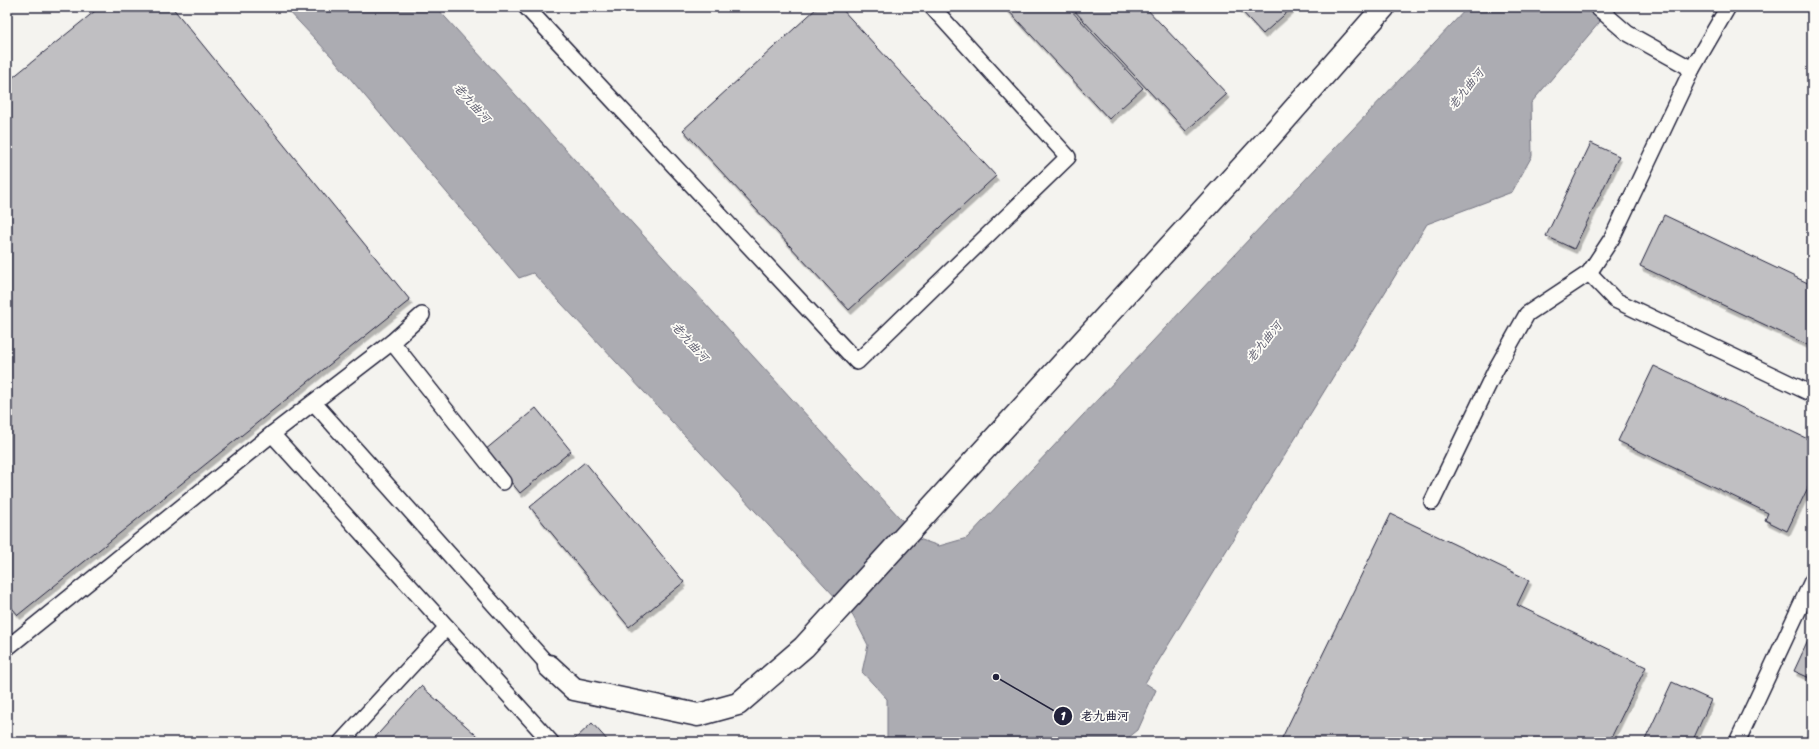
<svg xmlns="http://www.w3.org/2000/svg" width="1819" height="749" viewBox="0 0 1819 749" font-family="Sriracha,'LXGW WenKai TC',sans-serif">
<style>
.water{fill:#acacb2;stroke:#757582}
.building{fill:#c0bfc2;stroke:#22223b;filter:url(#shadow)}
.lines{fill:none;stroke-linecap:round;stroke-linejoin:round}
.lane-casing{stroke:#22223b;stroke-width:18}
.street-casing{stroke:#22223b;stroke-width:25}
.lane{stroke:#fdfcf7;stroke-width:15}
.street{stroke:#fdfcf7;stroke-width:22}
.labels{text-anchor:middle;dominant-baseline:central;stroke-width:3.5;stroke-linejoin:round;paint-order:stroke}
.water-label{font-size:12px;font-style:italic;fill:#59596b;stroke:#fdfcf7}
.leader{fill:none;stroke:#22223b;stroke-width:1.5}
.callout-dot{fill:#22223b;stroke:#fdfcf7;stroke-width:1.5}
.mark-label{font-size:12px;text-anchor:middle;font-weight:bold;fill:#fff}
.callout-label{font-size:12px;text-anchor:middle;font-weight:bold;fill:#22223b;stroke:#fdfcf7;stroke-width:3.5;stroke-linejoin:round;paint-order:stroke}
</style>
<defs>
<filter id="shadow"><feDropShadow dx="2.5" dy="4.5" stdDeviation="0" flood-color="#0004"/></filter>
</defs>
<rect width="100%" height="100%" fill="#f4f3ef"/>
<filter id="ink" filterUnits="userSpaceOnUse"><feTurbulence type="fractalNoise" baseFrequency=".025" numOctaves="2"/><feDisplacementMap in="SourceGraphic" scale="8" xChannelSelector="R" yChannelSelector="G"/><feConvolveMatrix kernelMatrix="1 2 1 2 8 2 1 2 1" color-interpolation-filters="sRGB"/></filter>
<g filter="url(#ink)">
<path class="water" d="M 285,7 L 436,7 L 919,539 L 939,546 L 967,538 L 1468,7 L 1607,7 L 1599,23 L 1531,103 L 1532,156 L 1512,192 L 1427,224 L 1145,683 L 1156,690 L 1138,730 L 1123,742 L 887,742 L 887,699 L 862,672 L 868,645 L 853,616 L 533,273 L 519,278 L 332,57 Z"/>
<g class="building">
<path d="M 100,7 L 172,7 L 410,300 L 18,615 L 7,602 L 7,82 Z"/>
<path d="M 818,7 L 840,7 L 996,176 L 849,310 L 683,130 Z"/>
<path d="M 1005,7 L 1068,7 L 1143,88 L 1109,119 Z"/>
<path d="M 1071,7 L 1145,7 L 1227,94 L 1186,131 Z"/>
<path d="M 1238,7 L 1293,7 L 1263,34 Z"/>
<path d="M 1591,143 L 1619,156 L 1574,249 L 1546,236 Z"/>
<path d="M 1664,215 L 1812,285 L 1812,347 L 1640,266 Z"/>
<path d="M 1654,366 L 1812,441 L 1812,479 L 1787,531 L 1765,520 L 1768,513 L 1618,441 Z"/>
<path d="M 536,408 L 571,451 L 520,493 L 485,450 Z"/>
<path d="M 585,462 L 684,582 L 629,627 L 530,507 Z"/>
<path d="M 1391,514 L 1529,580 L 1517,605 L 1646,667 L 1609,742 L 1280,742 Z"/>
<path d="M 1812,632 L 1812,679 L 1794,671 Z"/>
<path d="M 1672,682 L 1711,700 L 1692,742 L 1644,742 Z"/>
<path d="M 421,686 L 484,742 L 371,742 Z"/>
<path d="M 592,723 L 609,742 L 575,742 L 574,740 Z"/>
</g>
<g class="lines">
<g class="lane-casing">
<g id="lane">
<path d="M 526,7 L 857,362 L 1068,157 L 932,7"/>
<path d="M 1597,7 L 1627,33 L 1692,69"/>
<path d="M 1589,273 L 1612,238 L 1692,69 L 1728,7"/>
<path d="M 392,342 L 503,482"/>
<path d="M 314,403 L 549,666"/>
<path d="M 272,434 L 551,742"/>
<path d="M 1432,502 L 1495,371 L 1527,314 L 1589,273 L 1615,300 L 1812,394"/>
<path d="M 7,648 L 272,434 L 392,342 L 422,315"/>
<path d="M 341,742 L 447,627"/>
<path d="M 1737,742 L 1812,581"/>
</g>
</g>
<g class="street-casing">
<path id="street" d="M 549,666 L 574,689 L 698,715 L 738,704 L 804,647 L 1267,140 L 1384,7"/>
</g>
<use href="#lane" class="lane"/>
<use href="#street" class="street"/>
</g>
</g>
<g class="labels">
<g class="water-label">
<text transform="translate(1466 89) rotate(-51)">老九曲河</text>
<text transform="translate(472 103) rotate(48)">老九曲河</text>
<text transform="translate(690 342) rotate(48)">老九曲河</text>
<text transform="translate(1264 342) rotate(-51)">老九曲河</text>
</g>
</g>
<path class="leader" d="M996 677L1063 716"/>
<g class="callout-dot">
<circle cx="996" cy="677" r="4"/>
<circle cx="1063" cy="716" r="10"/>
</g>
<g class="mark-label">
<text x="1063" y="720">1</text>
</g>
<g class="callout-label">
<text x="1105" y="720">老九曲河</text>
</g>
<rect width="1819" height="749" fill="none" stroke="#fdfcf7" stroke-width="24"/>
<rect x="12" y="12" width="1795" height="725" fill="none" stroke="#22223b" stroke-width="1.5" filter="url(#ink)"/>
</svg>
